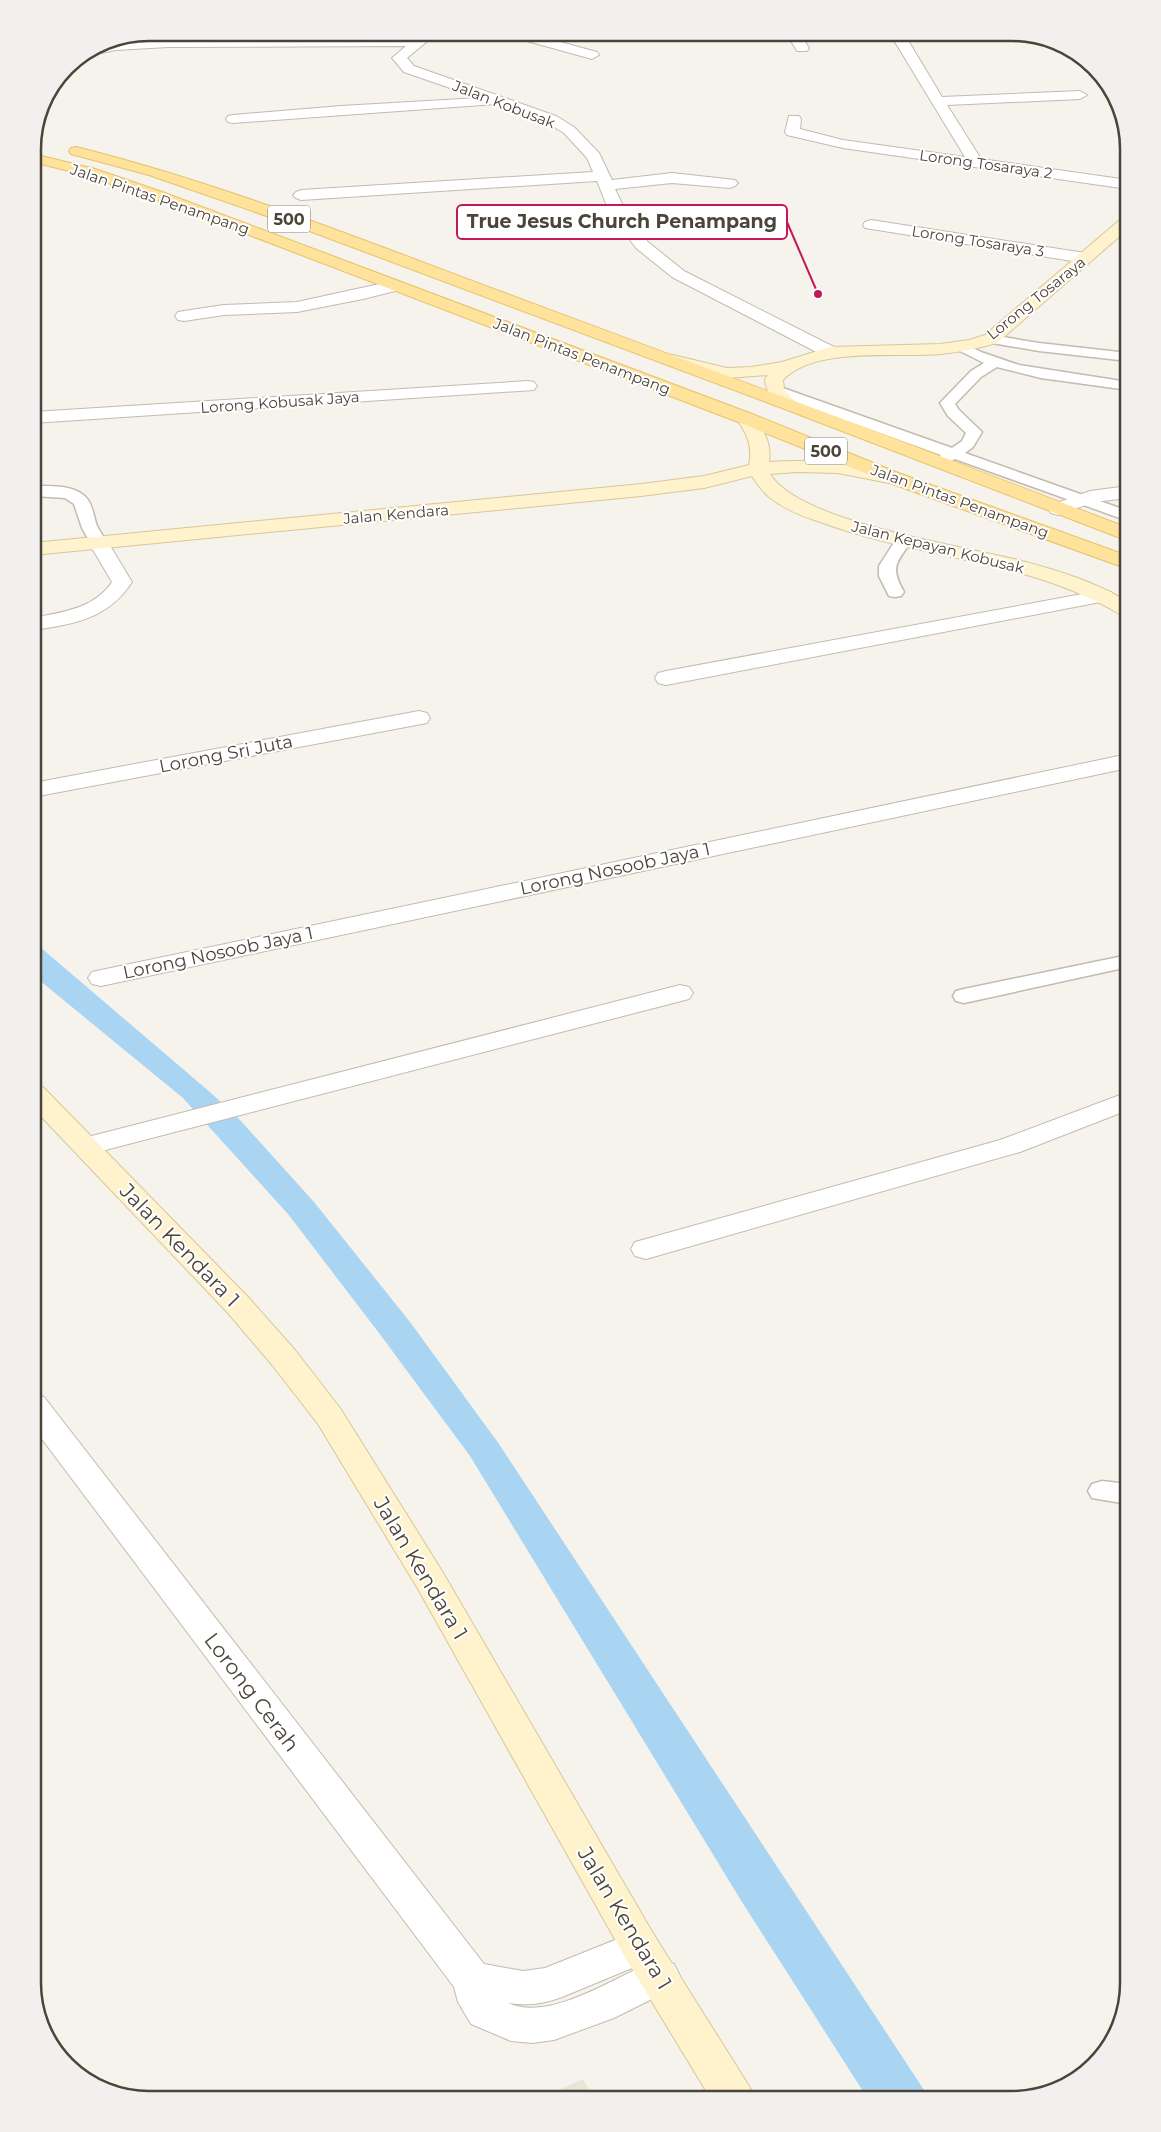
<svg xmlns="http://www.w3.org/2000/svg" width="1161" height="2132" viewBox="0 0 1161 2132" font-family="Montserrat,sans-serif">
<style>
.residential{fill:#eae5da}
.water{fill:#a9d4f2}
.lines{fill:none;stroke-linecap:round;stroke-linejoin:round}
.lane-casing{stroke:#c2bbae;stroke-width:3}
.street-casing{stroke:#c2bbae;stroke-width:2}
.secondary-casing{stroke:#d6c79b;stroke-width:2}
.primary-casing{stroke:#e6c16a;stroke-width:2}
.lane{fill:#fff;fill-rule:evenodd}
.street{fill:#fff;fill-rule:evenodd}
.secondary{fill:#fff3cd;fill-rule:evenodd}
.primary{fill:#ffe39c;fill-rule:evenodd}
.labels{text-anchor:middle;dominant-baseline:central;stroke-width:4;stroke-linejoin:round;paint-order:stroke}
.far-street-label{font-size:15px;fill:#4b4439;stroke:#fff}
.shield{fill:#fff;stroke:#817c74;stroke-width:1}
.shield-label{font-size:16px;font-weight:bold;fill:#4b4439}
.street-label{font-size:18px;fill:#4b4439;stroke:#fff}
.near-street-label{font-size:21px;fill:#4b4439;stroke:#fff}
.rim{fill:none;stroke:#4b4439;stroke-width:2.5}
.leader{fill:none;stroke:#c2185b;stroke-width:2}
.callout-dot{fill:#c2185b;stroke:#fff;stroke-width:2}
.callout{fill:#fff;stroke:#c2185b;stroke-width:2}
.callout-label{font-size:19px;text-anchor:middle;font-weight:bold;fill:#4b4439}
</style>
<rect width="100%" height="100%" fill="#f6f3ec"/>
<path class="residential" d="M 583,2079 L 594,2099 L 539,2099 Z"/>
<path class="water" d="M 33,941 L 211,1093 L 240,1120 L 314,1202 L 410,1322 L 499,1444 L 930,2099 L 868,2099 L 742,1902 L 470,1456 L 379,1333 L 288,1214 L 183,1098 L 33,975 Z"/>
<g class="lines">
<g class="lane-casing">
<g id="lane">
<path d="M 991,335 L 1039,343 L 1128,353 L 1128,361 L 1039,351 L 986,342 L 984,339 L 986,336 Z"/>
<path d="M 961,342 L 981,352 L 1019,365 L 1128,382 L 1128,390 L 1041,378 L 997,367 L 981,377 L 955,404 L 959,410 L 982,432 L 973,447 L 965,453 L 1128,511 L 1128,521 L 955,459 L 945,464 L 940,462 L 937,459 L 941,455 L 770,393 L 768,390 L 770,387 L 780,387 L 952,448 L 962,441 L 966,433 L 948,416 L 940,403 L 971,371 L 984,363 L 956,349 L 954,346 L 956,343 Z"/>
<path d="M 33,486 C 50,486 77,484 88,500 C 93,507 94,518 97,526 C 100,532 104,537 107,543 L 105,547 L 93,547 L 82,528 L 74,504 L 65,498 L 33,496 Z"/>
<path d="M 903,537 L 909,538 L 911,542 C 896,563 890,567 904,592 L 901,596 L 895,597 L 889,596 L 879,576 L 879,566 L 897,538 Z"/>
<path d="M 1128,955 L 1128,967 L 964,1003 L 956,1001 L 953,996 L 956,991 L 964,989 Z"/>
<path d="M 1102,1481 L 1128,1484 L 1128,1504 L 1092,1498 L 1088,1491 L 1092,1484 Z"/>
</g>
</g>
<g class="street-casing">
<g id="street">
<path d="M 422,33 L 437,33 L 407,58 L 414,66 L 556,116 L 574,127 L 599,153 L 612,180 L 672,173 L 735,180 L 738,183 L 735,186 L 730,188 L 672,183 L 615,189 L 625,210 L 648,242 L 684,271 L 836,348 L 839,352 L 836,356 L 830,357 L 824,356 L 672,277 L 636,248 L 609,211 L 597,181 L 301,200 L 296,198 L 293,195 L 296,192 L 301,190 L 593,172 L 587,158 L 564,133 L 546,122 L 496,104 L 233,123 L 228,122 L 226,119 L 228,116 L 233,115 L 341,106 L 479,98 L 404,72 L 392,58 L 406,46 L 168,47 L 116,50 L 91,55 L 86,54 L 98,46 L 116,42 L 168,39 L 416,38 Z"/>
<path d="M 507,33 L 527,33 L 597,52 L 599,55 L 592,59 L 509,36 Z"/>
<path d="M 769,33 L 791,33 L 801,35 L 809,48 L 807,51 L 797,51 L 791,41 L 771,36 Z"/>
<path d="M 899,33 L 906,37 L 942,97 L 1080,91 L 1087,95 L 1080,99 L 947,105 L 981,159 L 1128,180 L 1128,189 L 843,148 L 787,135 L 785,132 L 789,116 L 799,116 L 801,119 L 800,129 L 843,140 L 965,157 L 892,37 Z"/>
<path d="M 871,220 L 1085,253 L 1091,255 L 1093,258 L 1091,261 L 1085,263 L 865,228 L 863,225 L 865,222 Z"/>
<path d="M 393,281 L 399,282 L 401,286 L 399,290 L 363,299 L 297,312 L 224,315 L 184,321 L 178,320 L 175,316 L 178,312 L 184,311 L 224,305 L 297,302 Z"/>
<path d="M 528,381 L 534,382 L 537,386 L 534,390 L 33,423 L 33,412 Z"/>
<path d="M 1128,486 L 1128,498 L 1094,502 L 1058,515 L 1051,513 L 1048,509 L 1051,505 L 1090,491 Z"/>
<path d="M 99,537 L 106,539 L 132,582 C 108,619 74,624 33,630 L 33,618 C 62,612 94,609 112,582 L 89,543 L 92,539 Z"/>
<path d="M 1104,590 L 1111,592 L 1114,596 L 1111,600 L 666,685 L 658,683 L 655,678 L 658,673 L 666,671 Z"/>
<path d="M 419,711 L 427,713 L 430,718 L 427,723 L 33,797 L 33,783 Z"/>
<path d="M 1128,754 L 1128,768 L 101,986 L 92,984 L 88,978 L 92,972 L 101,970 Z"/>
<path d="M 680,985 L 689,987 L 693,993 L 689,999 L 86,1155 L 76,1152 L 72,1146 L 76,1140 Z"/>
<path d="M 1128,1092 L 1128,1110 L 1020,1152 L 646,1259 L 635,1256 L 631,1249 L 635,1242 L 1000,1140 Z"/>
<path d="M 33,1394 L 44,1397 L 484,1964 L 523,1971 L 545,1968 L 640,1930 L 654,1935 L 660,1947 L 654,1959 L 562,1997 C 544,2004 527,2006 508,2003 C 552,2023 618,1974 660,1959 L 674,1964 L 680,1976 L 674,1988 L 614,2018 L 554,2040 L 532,2043 L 511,2041 L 471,2024 L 458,2002 L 454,1987 L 33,1427 Z"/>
</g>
</g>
<g class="secondary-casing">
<g id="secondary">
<path d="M 1128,216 L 1128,229 L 997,343 C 979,348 960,352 941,354 C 898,358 814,346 783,380 L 784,389 L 797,404 L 794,408 C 777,412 766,394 765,379 L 768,375 L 727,378 L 667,364 L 664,360 L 667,356 L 673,355 L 727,368 L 751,367 L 782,362 L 830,347 L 940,344 L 969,340 L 985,335 L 1122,218 Z"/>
<path d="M 745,412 L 752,414 C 763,430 772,442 769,462 C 815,459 856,463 901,474 L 904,478 L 901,482 L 894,484 L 838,473 L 797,472 L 770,474 C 800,523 965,546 1022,561 C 1059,571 1096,582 1128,602 L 1128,617 L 1121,615 C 1086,594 1048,580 1008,570 C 946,554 884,545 823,523 C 804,517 785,510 769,497 C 762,491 757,484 752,476 L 704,488 L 641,496 L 33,555 L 33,543 L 641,484 L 704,476 L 749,465 C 753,446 747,434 736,418 L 738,414 Z"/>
<path d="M 33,1085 L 43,1087 L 249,1298 L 295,1350 L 340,1408 L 442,1571 L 654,1935 L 749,2086 L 755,2099 L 711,2099 L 626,1959 L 418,1589 L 318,1424 L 273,1366 L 227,1312 L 33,1108 Z"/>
</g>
</g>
<g class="primary-casing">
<g id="primary">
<path d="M 76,147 C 221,183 362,240 502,292 C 711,369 920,448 1128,528 L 1128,541 L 782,408 L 304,229 L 149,175 L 71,154 L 69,151 L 71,148 Z"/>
<path d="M 33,154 L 95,169 L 165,193 L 752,414 L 901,474 L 1128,556 L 1128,569 L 887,482 L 738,422 L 155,199 L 85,175 L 33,162 Z"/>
</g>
</g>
<use href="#lane" class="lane"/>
<use href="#street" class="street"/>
<use href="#secondary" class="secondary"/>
<use href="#primary" class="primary"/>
</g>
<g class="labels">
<g class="far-street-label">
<text transform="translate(504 104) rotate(21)">Jalan Kobusak</text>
<text transform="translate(986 164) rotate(8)">Lorong Tosaraya 2</text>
<text transform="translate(160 199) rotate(19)">Jalan Pintas Penampang</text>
<text transform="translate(978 241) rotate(9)">Lorong Tosaraya 3</text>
<text transform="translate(1036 298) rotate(-39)">Lorong Tosaraya</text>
<text transform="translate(582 356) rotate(21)">Jalan Pintas Penampang</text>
<text transform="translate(280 402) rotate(-4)">Lorong Kobusak Jaya</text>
<text transform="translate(960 501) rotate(20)">Jalan Pintas Penampang</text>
<text transform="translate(396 514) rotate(-5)">Jalan Kendara</text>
<text transform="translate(938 547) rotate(14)">Jalan Kepayan Kobusak</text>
</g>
<g class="shield">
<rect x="268" y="205.5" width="42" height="27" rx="4"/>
<rect x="805" y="437.5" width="42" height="27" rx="4"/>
</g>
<g class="shield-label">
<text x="289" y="219">500</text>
<text x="826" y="451">500</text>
</g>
<g class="street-label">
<text transform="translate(226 754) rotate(-11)">Lorong Sri Juta</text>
<text transform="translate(615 869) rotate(-12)">Lorong Nosoob Jaya 1</text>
<text transform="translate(218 953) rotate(-12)">Lorong Nosoob Jaya 1</text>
</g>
<g class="near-street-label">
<text transform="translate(180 1245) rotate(46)">Jalan Kendara 1</text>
<text transform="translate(421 1568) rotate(59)">Jalan Kendara 1</text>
<text transform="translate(252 1692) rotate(53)">Lorong Cerah</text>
<text transform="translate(625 1918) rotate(59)">Jalan Kendara 1</text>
</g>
</g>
<path d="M0 0H1161V2132H0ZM149 41H1012A108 108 0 0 1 1120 149V1983A108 108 0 0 1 1012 2091H149A108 108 0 0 1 41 1983V149A108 108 0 0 1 149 41Z" fill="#f1f0ef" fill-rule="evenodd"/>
<path class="rim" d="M149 41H1012A108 108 0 0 1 1120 149V1983A108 108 0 0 1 1012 2091H149A108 108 0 0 1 41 1983V149A108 108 0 0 1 149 41Z"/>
<path class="leader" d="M818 294L787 222"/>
<circle class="callout-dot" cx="818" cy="294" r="5"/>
<rect class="callout" x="457" y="205" width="330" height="34" rx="5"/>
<g class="callout-label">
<text x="622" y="228">True Jesus Church Penampang</text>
</g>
</svg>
